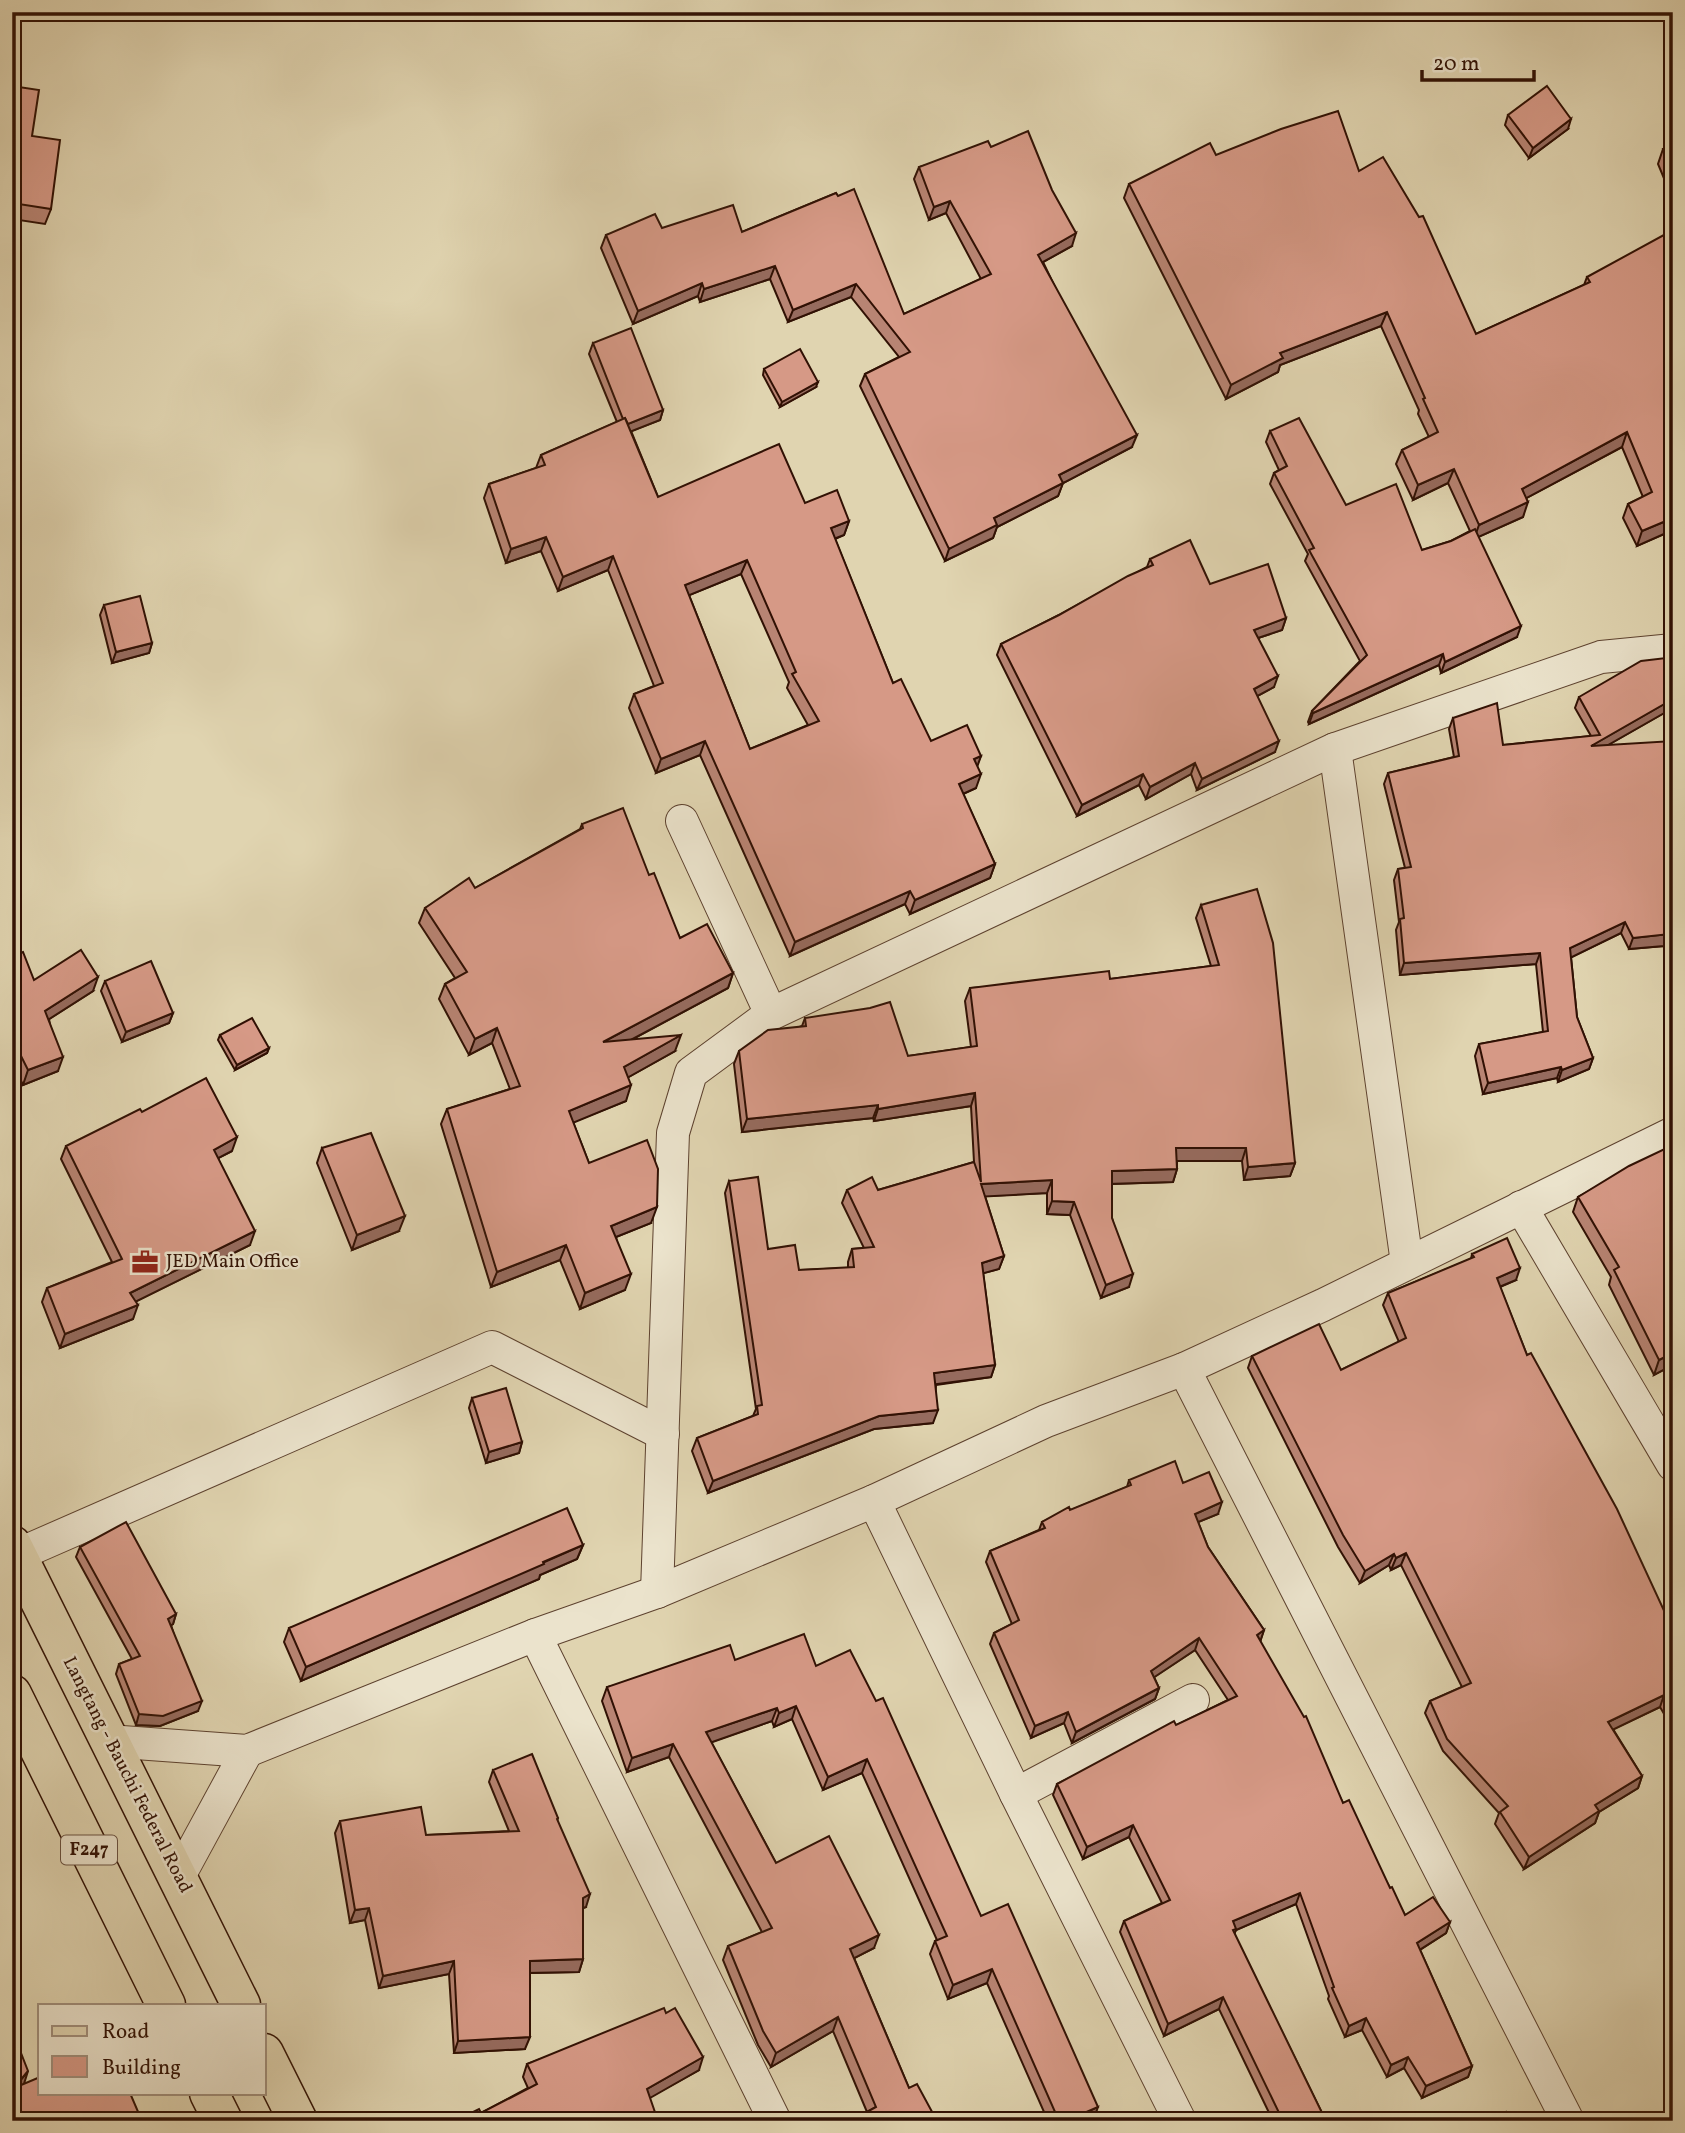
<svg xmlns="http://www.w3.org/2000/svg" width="1685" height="2133" viewBox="0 0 1685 2133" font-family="Vollkorn,serif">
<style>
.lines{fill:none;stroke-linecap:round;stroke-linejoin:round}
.street-casing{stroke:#5d422f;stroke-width:34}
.primary-casing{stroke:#311104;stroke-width:41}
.street{stroke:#ebe3cc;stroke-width:32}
.primary{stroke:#e0d4b0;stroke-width:38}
.wall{fill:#b88473;stroke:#311104;stroke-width:2;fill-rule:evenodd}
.shaded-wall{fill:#966b5e;stroke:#311104;stroke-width:2}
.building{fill:#d69986;stroke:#311104;stroke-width:2;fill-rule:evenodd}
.labels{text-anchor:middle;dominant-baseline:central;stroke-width:5;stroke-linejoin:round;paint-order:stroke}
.shield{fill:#ebe3cc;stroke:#695040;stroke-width:2}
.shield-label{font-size:18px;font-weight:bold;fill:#311104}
.poi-label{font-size:19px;fill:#311104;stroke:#ebe3cc;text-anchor:start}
.street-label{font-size:19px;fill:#311104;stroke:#ebe3cc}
</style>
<rect width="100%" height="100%" fill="#e0d4b0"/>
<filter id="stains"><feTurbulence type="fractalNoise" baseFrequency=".00286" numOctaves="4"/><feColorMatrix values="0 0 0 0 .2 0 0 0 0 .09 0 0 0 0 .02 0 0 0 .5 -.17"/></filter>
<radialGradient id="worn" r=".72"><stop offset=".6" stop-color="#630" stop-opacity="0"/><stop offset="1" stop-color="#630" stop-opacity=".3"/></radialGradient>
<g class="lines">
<g class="street-casing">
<g id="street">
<path d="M 1335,749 L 1407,1263"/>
<path d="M 682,821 L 771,1014"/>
<path d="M 1521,1207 L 1673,1465"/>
<path d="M 1184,1369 L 1568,2121"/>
<path d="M 874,1501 L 1016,1794 L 1180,2121"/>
<path d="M 17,1555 L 492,1347 L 663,1434"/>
<path d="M 657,1592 L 673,1133 L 691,1073 L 771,1014 L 1335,749 L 1601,657 L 1673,650"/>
<path d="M 535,1635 L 775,2121"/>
<path d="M 108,1741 L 247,1751 L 535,1635 L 657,1592 L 874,1501 L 1046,1421 L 1184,1369 L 1323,1305 L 1673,1133"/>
<path d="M 1016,1794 L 1193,1700"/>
<path d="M 178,1878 L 247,1751"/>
</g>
</g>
<g class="primary-casing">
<g id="primary">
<path d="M 12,1545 L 241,2005"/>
<path d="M 12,1694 L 166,2005"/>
<path d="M 264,2053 L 298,2121"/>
<path d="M 209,2093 L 223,2121"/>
</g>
</g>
<use href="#street" class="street"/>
<use href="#primary" class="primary"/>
</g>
<g class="wall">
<path d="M 12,86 L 32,136 L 51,209 L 45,224 L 12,219 Z"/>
<path d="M 1508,115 L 1568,129 L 1529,158 L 1505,125 Z"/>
<path d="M 1673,120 L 1673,134 L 1670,127 Z"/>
<path d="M 1673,146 L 1673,200 L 1658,164 L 1663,149 Z"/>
<path d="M 991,147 L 1072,246 L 1043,262 L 1132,447 L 1063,483 L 1058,496 L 997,527 L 993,538 L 945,561 L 860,386 L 865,374 L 899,357 L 851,297 L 788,322 L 770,279 L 700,302 L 698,296 L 633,324 L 601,248 L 606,235 L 662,228 L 742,232 L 836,193 L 904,314 L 981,279 L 946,213 L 929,220 L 914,179 L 919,167 Z"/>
<path d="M 1216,155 L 1359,171 L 1476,334 L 1584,285 L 1587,277 L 1670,297 L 1673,530 L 1637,546 L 1623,518 L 1628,504 L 1643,497 L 1622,447 L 1526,498 L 1523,517 L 1478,537 L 1517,637 L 1441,673 L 1439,665 L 1309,724 L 1308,722 L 1312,711 L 1360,661 L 1305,561 L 1308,554 L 1270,484 L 1274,473 L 1279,470 L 1266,442 L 1270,431 L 1346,505 L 1422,550 L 1451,541 L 1470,531 L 1448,483 L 1413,500 L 1396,464 L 1402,450 L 1429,437 L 1418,414 L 1419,410 L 1381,326 L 1280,365 L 1278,372 L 1226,399 L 1124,198 L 1129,184 Z"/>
<path d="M 593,343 L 663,410 L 660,420 L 631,431 L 658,497 L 805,503 L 849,521 L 844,535 L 835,539 L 893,683 L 931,741 L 981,756 L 977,765 L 976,788 L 963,794 L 995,864 L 990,878 L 910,914 L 905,904 L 790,956 L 700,755 L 656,773 L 629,708 L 634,694 L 654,686 L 608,570 L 558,591 L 541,551 L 506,563 L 484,498 L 489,484 L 536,468 L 541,455 L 617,422 L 589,354 ZM 741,574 L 789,682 L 787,688 L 808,725 L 750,749 L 689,595 Z"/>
<path d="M 764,369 L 816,387 L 780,407 L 763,375 Z"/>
<path d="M 1150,559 L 1286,618 L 1282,630 L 1258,638 L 1274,687 L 1257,696 L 1275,752 L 1197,790 L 1191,774 L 1146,799 L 1139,785 L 1077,816 L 997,655 L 1001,644 L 1059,615 L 1147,567 Z"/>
<path d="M 104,605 L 152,643 L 149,653 L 112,663 L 100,615 Z"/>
<path d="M 1579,697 L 1673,708 L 1608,745 L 1673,949 L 1665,950 L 1664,946 L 1629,949 L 1621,933 L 1571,957 L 1577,1017 L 1593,1058 L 1589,1069 L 1558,1082 L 1557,1078 L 1483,1094 L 1475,1056 L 1479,1044 L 1543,1032 L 1536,964 L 1400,975 L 1396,930 L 1399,922 L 1394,880 L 1398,869 L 1405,868 L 1384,784 L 1388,773 L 1454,757 L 1449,729 L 1453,718 L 1503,745 L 1591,736 L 1575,708 Z"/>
<path d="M 582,824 L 649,875 L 680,938 L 733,973 L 728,988 L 631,1040 L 675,1051 L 628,1077 L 626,1101 L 573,1122 L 589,1163 L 651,1223 L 616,1237 L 625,1290 L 580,1309 L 560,1260 L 491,1287 L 441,1124 L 447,1109 L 510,1089 L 492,1043 L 469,1055 L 439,999 L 445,984 L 455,978 L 419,923 L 425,908 L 475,888 L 580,829 Z"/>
<path d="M 1201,905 L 1295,1163 L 1290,1176 L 1244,1180 L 1242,1161 L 1177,1161 L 1177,1169 L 1173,1182 L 1112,1184 L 1112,1218 L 1129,1287 L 1101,1298 L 1070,1215 L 1047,1214 L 1047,1193 L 985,1196 L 1004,1256 L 999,1269 L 983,1273 L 995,1365 L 991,1377 L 936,1385 L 933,1423 L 874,1429 L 708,1493 L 692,1451 L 697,1438 L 753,1416 L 756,1409 L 725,1193 L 729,1181 L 768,1249 L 799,1270 L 848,1268 L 848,1262 L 852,1249 L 864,1248 L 842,1203 L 847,1190 L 878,1190 L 974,1162 L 971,1106 L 874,1121 L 873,1118 L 742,1132 L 734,1064 L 739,1051 L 802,1026 L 805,1018 L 908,1056 L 971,1047 L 965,1001 L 970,988 L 1110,979 L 1211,966 L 1196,918 Z"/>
<path d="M 12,956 L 34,980 L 93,991 L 49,1019 L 58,1071 L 23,1085 L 12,1062 Z"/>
<path d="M 105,981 L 173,1013 L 169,1023 L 122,1042 L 101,991 Z"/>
<path d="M 220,1035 L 269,1048 L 267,1053 L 235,1070 L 218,1040 Z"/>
<path d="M 1673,1145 L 1673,1365 L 1654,1375 L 1609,1285 L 1611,1277 L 1573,1212 L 1578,1197 Z"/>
<path d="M 66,1146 L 232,1151 L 218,1158 L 250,1245 L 136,1301 L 133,1319 L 60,1348 L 42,1302 L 47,1288 L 112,1262 L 61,1159 Z"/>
<path d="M 322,1148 L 399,1231 L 352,1250 L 317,1163 Z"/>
<path d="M 1472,1254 L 1516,1280 L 1500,1287 L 1527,1355 L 1666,1615 L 1673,1612 L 1673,1729 L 1660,1707 L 1613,1729 L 1642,1776 L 1638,1788 L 1599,1812 L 1595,1823 L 1524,1869 L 1495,1824 L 1499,1813 L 1443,1751 L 1425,1713 L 1430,1701 L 1462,1687 L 1401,1565 L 1391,1570 L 1389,1565 L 1360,1583 L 1338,1547 L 1248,1368 L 1252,1356 L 1341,1370 L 1399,1342 L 1383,1305 L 1388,1293 L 1471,1259 Z"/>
<path d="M 472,1398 L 522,1442 L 519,1453 L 486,1463 L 469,1408 Z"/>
<path d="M 1129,1480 L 1183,1483 L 1218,1514 L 1198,1522 L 1208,1547 L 1264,1630 L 1260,1642 L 1343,1803 L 1405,1915 L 1450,1922 L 1446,1933 L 1420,1950 L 1472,2066 L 1468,2077 L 1422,2098 L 1404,2068 L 1387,2077 L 1362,2030 L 1345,2037 L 1328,1999 L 1329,1996 L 1296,1904 L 1236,1930 L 1234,1934 L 1326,2121 L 1273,2121 L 1219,2009 L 1164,2036 L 1120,1932 L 1124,1921 L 1162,1903 L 1129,1837 L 1083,1859 L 1053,1795 L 1057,1784 L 1228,1700 L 1195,1650 L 1154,1677 L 1159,1688 L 1155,1699 L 1072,1743 L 1064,1723 L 1031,1738 L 990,1644 L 994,1633 L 1012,1624 L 986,1562 L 990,1551 L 1039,1530 L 1042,1522 L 1127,1487 Z"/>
<path d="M 583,1545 L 577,1559 L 540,1575 L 539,1579 L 301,1681 L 284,1642 L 289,1628 Z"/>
<path d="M 80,1547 L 176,1614 L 173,1624 L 171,1625 L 198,1711 L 160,1726 L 136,1725 L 116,1674 L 119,1664 L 132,1659 L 76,1557 Z"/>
<path d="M 735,1660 L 816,1666 L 981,1916 L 1093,2121 L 1048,2121 L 987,1983 L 948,1999 L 930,1954 L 935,1941 L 937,1940 L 862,1773 L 823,1790 L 792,1719 L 774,1727 L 772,1721 L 711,1742 L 776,1863 L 874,1948 L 854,1958 L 909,2088 L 867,2112 L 833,2031 L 771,2067 L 758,2045 L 723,1960 L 728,1946 L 762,1932 L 669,1757 L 627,1772 L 602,1701 L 607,1687 Z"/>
<path d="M 493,1770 L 558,1818 L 557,1821 L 586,1907 L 583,1908 L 583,1959 L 579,1972 L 530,1973 L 525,2049 L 454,2053 L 449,1974 L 379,1988 L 365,1920 L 350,1923 L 335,1833 L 340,1821 L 426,1835 L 509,1831 L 489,1782 Z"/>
<path d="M 666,2013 L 699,2070 L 650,2097 L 481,2113 L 528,2088 L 523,2077 L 527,2064 Z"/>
</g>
<g class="shaded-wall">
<path d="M 1571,119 L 1568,129 L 1529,158 L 1533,148 Z"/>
<path d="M 950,201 L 946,213 L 929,220 L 934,207 Z"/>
<path d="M 1076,233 L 1072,246 L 1034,267 L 1038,255 Z"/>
<path d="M 775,266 L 770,279 L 700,302 L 704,289 Z"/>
<path d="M 702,283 L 698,296 L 633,324 L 638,311 Z"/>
<path d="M 856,284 L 851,297 L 788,322 L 793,310 Z"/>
<path d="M 1673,284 L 1673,296 L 1660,303 L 1665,288 Z"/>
<path d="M 1387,312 L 1381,326 L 1280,365 L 1278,372 L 1226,399 L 1231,385 L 1280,353 Z"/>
<path d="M 818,382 L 816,387 L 780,407 L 782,402 Z"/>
<path d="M 663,410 L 660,420 L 622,435 L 625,425 Z"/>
<path d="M 1627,432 L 1622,447 L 1517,503 L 1522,489 Z"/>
<path d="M 1137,435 L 1132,447 L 1054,488 L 1059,475 Z"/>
<path d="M 1454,469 L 1448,483 L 1413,500 L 1418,485 Z"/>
<path d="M 1063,483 L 1058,496 L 997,527 L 993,538 L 945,561 L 949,549 L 994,518 Z"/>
<path d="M 1528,502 L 1523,517 L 1474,539 L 1479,525 Z"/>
<path d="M 1673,518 L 1673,530 L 1637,546 L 1642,531 Z"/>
<path d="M 849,521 L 844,535 L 826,542 L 831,528 Z"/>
<path d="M 546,537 L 541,551 L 506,563 L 511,549 Z"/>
<path d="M 613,556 L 608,570 L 558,591 L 563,577 Z"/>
<path d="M 747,560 L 741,574 L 680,599 L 685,585 Z"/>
<path d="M 1286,618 L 1282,630 L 1249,641 L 1254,630 Z"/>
<path d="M 1521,626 L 1517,637 L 1441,673 L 1445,662 Z"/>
<path d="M 152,643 L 149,653 L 112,663 L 116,652 Z"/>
<path d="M 1443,654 L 1439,665 L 1309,724 L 1313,713 Z"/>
<path d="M 1278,676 L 1274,687 L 1250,700 L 1254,689 Z"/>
<path d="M 1673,699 L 1673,708 L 1587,757 L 1591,746 Z"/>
<path d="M 705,741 L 700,755 L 656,773 L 661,759 Z"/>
<path d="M 1279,741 L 1275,752 L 1197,790 L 1202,779 Z"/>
<path d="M 981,756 L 976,770 L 974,759 Z"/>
<path d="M 1195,763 L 1191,774 L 1146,799 L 1150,787 Z"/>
<path d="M 981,774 L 976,788 L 954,798 L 959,784 Z"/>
<path d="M 1143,774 L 1139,785 L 1077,816 L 1082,805 Z"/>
<path d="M 995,864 L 990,878 L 910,914 L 915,900 Z"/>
<path d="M 910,891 L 905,904 L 790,956 L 795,942 Z"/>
<path d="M 1625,922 L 1621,933 L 1566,960 L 1570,948 Z"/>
<path d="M 1669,934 L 1664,946 L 1629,949 L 1633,938 Z"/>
<path d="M 1673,938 L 1673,949 L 1665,950 L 1669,939 Z"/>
<path d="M 1540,953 L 1536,964 L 1400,975 L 1404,963 Z"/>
<path d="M 733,973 L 728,988 L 597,1058 L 603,1042 Z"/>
<path d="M 98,977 L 93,991 L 40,1025 L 45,1011 Z"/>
<path d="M 173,1013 L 169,1023 L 122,1042 L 126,1032 Z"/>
<path d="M 497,1028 L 492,1043 L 469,1055 L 475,1039 Z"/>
<path d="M 681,1035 L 675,1051 L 618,1083 L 624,1067 Z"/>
<path d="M 269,1048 L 267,1053 L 235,1070 L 237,1065 Z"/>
<path d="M 63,1057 L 58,1071 L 23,1085 L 28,1070 Z"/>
<path d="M 1593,1058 L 1589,1069 L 1558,1082 L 1562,1070 Z"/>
<path d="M 1561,1067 L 1557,1078 L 1483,1094 L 1488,1083 Z"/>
<path d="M 631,1085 L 626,1101 L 563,1127 L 569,1111 Z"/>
<path d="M 975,1093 L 971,1106 L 874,1121 L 878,1109 Z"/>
<path d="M 878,1105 L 873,1118 L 742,1132 L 747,1119 Z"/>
<path d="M 237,1137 L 232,1151 L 209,1163 L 214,1150 Z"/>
<path d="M 1176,1148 L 1246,1148 L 1242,1161 L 1172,1161 Z"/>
<path d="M 1295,1163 L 1290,1176 L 1244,1180 L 1248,1167 Z"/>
<path d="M 1177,1169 L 1173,1182 L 1107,1184 L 1112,1171 Z"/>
<path d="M 1052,1180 L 1047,1193 L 976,1197 L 981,1184 Z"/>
<path d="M 1052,1201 L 1074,1202 L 1070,1215 L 1047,1214 Z"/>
<path d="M 657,1207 L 651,1223 L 606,1241 L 611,1226 Z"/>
<path d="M 405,1216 L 399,1231 L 352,1250 L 357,1235 Z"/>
<path d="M 255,1231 L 250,1245 L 125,1307 L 130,1293 Z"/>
<path d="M 566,1245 L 560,1260 L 491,1287 L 497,1272 Z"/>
<path d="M 1004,1256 L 999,1269 L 977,1275 L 982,1263 Z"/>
<path d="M 1520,1268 L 1516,1280 L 1492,1290 L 1497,1278 Z"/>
<path d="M 631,1274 L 625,1290 L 580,1309 L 585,1293 Z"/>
<path d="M 1133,1274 L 1129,1287 L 1101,1298 L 1106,1285 Z"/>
<path d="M 138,1305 L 133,1319 L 60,1348 L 65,1334 Z"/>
<path d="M 1673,1353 L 1673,1365 L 1654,1375 L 1659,1360 Z"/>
<path d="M 995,1365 L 991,1377 L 930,1385 L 934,1373 Z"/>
<path d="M 938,1410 L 933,1423 L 874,1429 L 708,1493 L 713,1481 L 879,1416 Z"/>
<path d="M 522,1442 L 519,1453 L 486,1463 L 489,1452 Z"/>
<path d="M 1222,1502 L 1218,1514 L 1191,1525 L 1195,1514 Z"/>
<path d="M 583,1545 L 577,1559 L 540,1575 L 539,1579 L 301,1681 L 306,1667 Z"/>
<path d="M 1406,1553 L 1401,1565 L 1391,1570 L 1396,1558 Z"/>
<path d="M 1394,1554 L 1389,1565 L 1360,1583 L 1365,1571 Z"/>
<path d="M 176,1614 L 173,1624 L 165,1629 L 168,1619 Z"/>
<path d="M 1264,1630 L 1260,1642 L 1257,1635 Z"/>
<path d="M 1199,1638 L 1195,1650 L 1147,1682 L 1151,1671 Z"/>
<path d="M 1159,1688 L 1155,1699 L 1072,1743 L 1076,1732 Z"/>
<path d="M 1664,1695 L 1660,1707 L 1604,1734 L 1608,1722 Z"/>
<path d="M 202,1701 L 198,1711 L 160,1726 L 136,1725 L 139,1714 Z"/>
<path d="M 796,1706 L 792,1719 L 774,1727 L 779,1713 Z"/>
<path d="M 777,1708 L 772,1721 L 701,1746 L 706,1732 Z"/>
<path d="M 1068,1712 L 1064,1723 L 1031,1738 L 1035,1726 Z"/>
<path d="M 673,1744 L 669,1757 L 627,1772 L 632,1758 Z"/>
<path d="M 867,1759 L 862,1773 L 823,1790 L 828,1777 Z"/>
<path d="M 1642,1776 L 1638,1788 L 1599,1812 L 1595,1823 L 1524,1869 L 1529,1857 L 1595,1805 Z"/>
<path d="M 1133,1825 L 1129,1837 L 1083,1859 L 1087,1847 Z"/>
<path d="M 1300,1893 L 1296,1904 L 1236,1930 L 1232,1940 L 1233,1921 Z"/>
<path d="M 590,1894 L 586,1907 L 578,1910 L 583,1898 Z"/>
<path d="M 369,1908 L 365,1920 L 350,1923 L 355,1910 Z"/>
<path d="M 1450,1922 L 1446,1933 L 1413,1954 L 1417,1943 Z"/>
<path d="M 879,1935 L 874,1948 L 845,1963 L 850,1949 Z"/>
<path d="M 583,1959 L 579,1972 L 526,1973 L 530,1961 Z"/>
<path d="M 454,1961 L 449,1974 L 379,1988 L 383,1976 Z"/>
<path d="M 992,1969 L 987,1983 L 948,1999 L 953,1985 Z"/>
<path d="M 1223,1997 L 1219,2009 L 1164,2036 L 1168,2024 Z"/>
<path d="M 838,2017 L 833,2031 L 771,2067 L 776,2053 Z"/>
<path d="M 1366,2018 L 1362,2030 L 1345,2037 L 1349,2026 Z"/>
<path d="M 530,2037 L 525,2049 L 454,2053 L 458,2041 Z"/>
<path d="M 703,2057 L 699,2070 L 643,2102 L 647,2089 Z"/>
<path d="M 1408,2057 L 1404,2068 L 1387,2077 L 1391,2065 Z"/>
<path d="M 1472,2066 L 1468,2077 L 1422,2098 L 1426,2086 Z"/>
<path d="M 28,2071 L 23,2087 L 14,2088 Z"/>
<path d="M 1098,2107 L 1093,2121 L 1081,2121 L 1084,2113 Z"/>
</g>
<g class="building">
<path d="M 12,86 L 39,90 L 32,136 L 60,140 L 51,209 L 12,203 Z"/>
<path d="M 1547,86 L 1571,119 L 1533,148 L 1508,115 Z"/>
<path d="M 1338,111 L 1359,171 L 1383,157 L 1419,217 L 1423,216 L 1476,334 L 1590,282 L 1587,277 L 1673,230 L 1673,284 L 1665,288 L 1673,301 L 1673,518 L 1642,531 L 1628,504 L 1652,492 L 1627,432 L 1522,489 L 1528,502 L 1479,525 L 1454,469 L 1418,485 L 1402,450 L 1438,432 L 1423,399 L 1425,398 L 1387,312 L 1280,353 L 1283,358 L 1231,385 L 1129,184 L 1210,143 L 1216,155 L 1281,129 Z"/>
<path d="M 1028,131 L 1052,190 L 1076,233 L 1038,255 L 1137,435 L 1059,475 L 1063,483 L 994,518 L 997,525 L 949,549 L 865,374 L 910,352 L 856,284 L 793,310 L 775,266 L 704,289 L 702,283 L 638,311 L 606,235 L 655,214 L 662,228 L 733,205 L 742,232 L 836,193 L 838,196 L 854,189 L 904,314 L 991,274 L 950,201 L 934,207 L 919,167 L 988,141 L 991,147 Z"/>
<path d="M 1673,146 L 1673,173 L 1663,149 Z"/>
<path d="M 631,328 L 663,410 L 628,424 L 625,418 L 623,419 L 593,343 Z"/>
<path d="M 800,349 L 818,382 L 782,402 L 764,369 Z"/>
<path d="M 625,418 L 658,497 L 779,444 L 805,503 L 837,490 L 849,521 L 831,528 L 893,683 L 901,679 L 931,741 L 967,725 L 981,756 L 974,759 L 981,774 L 959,784 L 995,864 L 915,900 L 910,891 L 795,942 L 705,741 L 661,759 L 634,694 L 663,683 L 613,556 L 563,577 L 546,537 L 511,549 L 489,484 L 545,465 L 541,455 ZM 747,560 L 796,672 L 792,674 L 819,721 L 750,749 L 685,585 Z"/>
<path d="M 1299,418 L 1346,505 L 1396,484 L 1422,550 L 1451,541 L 1475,529 L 1521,626 L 1445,662 L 1443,654 L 1313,713 L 1312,711 L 1367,655 L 1309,550 L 1314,548 L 1274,473 L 1287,466 L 1270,431 Z"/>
<path d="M 1190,540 L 1210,584 L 1268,564 L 1286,618 L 1254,630 L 1278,676 L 1254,689 L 1279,741 L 1202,779 L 1195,763 L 1150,787 L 1143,774 L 1082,805 L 1001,644 L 1059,615 L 1128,576 L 1153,565 L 1150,559 Z"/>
<path d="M 140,596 L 152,643 L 116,652 L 104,605 Z"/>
<path d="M 1666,658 L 1673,671 L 1673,699 L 1591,746 L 1673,741 L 1673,938 L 1669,939 L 1669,934 L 1633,938 L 1625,922 L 1570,948 L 1577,1017 L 1593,1058 L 1562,1070 L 1561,1067 L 1488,1083 L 1479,1044 L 1548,1031 L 1540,953 L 1404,963 L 1400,919 L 1404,918 L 1398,869 L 1411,867 L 1388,773 L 1459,756 L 1453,718 L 1497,703 L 1503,745 L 1600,735 L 1579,697 L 1641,661 Z"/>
<path d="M 623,808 L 649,875 L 654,873 L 680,938 L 707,924 L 733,973 L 603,1042 L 681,1035 L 624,1067 L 631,1085 L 569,1111 L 589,1163 L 647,1140 L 658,1169 L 657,1207 L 611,1226 L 631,1274 L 585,1293 L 566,1245 L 497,1272 L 447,1109 L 520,1086 L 497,1028 L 475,1039 L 445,984 L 467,972 L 425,908 L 469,878 L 475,888 L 583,828 L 582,824 Z"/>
<path d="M 1257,889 L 1273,943 L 1295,1163 L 1248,1167 L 1246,1148 L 1176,1148 L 1177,1169 L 1112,1171 L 1112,1218 L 1133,1274 L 1106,1285 L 1074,1202 L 1052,1201 L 1052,1180 L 981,1184 L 1004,1256 L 982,1263 L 995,1365 L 934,1373 L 938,1410 L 879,1416 L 713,1481 L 697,1438 L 758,1414 L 757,1406 L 762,1405 L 729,1181 L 758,1177 L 768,1249 L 795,1245 L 799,1270 L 854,1267 L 852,1249 L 874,1247 L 847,1190 L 872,1177 L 878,1190 L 974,1162 L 981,1182 L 975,1093 L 878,1109 L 878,1105 L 747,1119 L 739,1051 L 768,1030 L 806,1026 L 805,1018 L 870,1008 L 890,1002 L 908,1056 L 977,1046 L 970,988 L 1109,971 L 1110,979 L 1219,965 L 1201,905 Z"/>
<path d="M 81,950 L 98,977 L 45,1011 L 63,1057 L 28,1070 L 12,1038 L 12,956 L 23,952 L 34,980 Z"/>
<path d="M 151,961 L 173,1013 L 126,1032 L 105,981 Z"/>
<path d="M 252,1018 L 269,1048 L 237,1065 L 220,1035 Z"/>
<path d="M 206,1078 L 237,1137 L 214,1150 L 255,1231 L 130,1293 L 138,1305 L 65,1334 L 47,1288 L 122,1259 L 66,1146 L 140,1109 L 142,1112 Z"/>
<path d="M 371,1133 L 405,1216 L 357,1235 L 322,1148 Z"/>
<path d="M 1673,1145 L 1673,1353 L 1659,1360 L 1614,1270 L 1619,1267 L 1578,1197 L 1629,1166 Z"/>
<path d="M 1507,1238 L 1520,1268 L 1497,1278 L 1527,1355 L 1531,1353 L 1617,1509 L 1666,1615 L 1673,1612 L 1673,1710 L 1664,1695 L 1608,1722 L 1642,1776 L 1595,1805 L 1599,1811 L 1529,1857 L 1500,1812 L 1508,1806 L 1447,1739 L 1430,1701 L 1471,1683 L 1406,1553 L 1396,1558 L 1394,1554 L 1365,1571 L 1343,1535 L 1252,1356 L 1319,1324 L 1341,1370 L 1406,1338 L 1388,1293 L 1474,1257 L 1472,1254 Z"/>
<path d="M 506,1388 L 522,1442 L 489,1452 L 472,1398 Z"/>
<path d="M 1175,1461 L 1183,1483 L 1209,1472 L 1222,1502 L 1195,1514 L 1208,1547 L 1264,1630 L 1257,1635 L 1304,1717 L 1306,1716 L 1343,1803 L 1349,1800 L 1390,1888 L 1392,1887 L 1405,1915 L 1433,1897 L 1450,1922 L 1417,1943 L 1472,2066 L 1426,2086 L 1408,2057 L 1391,2065 L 1366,2018 L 1349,2026 L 1332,1988 L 1334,1987 L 1300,1893 L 1233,1921 L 1236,1929 L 1233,1930 L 1326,2121 L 1283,2121 L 1223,1997 L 1168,2024 L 1124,1921 L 1170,1900 L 1133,1825 L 1087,1847 L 1057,1784 L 1174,1721 L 1176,1725 L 1237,1696 L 1199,1638 L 1151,1671 L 1159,1688 L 1076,1732 L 1068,1712 L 1035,1726 L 994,1633 L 1019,1620 L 990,1551 L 1045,1528 L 1042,1522 L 1069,1507 L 1070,1510 L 1131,1485 L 1129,1480 Z"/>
<path d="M 567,1508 L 583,1545 L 543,1562 L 544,1564 L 306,1667 L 289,1628 Z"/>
<path d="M 126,1522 L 176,1614 L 168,1619 L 202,1701 L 163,1716 L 139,1714 L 119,1664 L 140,1656 L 80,1547 Z"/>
<path d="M 804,1634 L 816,1666 L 850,1650 L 876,1701 L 883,1698 L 981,1916 L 1008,1904 L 1098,2107 L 1084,2113 L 1088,2121 L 1059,2121 L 992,1969 L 953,1985 L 935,1941 L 947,1936 L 867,1759 L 828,1777 L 796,1706 L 779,1713 L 777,1708 L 706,1732 L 776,1863 L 829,1836 L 879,1935 L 850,1949 L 909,2088 L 917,2084 L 937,2121 L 850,2121 L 876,2107 L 838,2017 L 776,2053 L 763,2031 L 728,1946 L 772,1928 L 673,1744 L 632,1758 L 607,1687 L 730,1645 L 735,1660 Z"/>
<path d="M 532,1754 L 558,1818 L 557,1819 L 590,1894 L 583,1898 L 583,1959 L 530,1961 L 530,2037 L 458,2041 L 454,1961 L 383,1976 L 369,1908 L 355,1910 L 340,1821 L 421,1807 L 426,1835 L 519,1831 L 493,1770 Z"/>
<path d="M 12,1831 L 16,1839 L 12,1841 Z"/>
<path d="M 664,2008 L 666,2013 L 675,2008 L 703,2057 L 647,2089 L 658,2121 L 455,2121 L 479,2109 L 481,2113 L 537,2084 L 527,2064 Z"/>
<path d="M 12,2030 L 28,2071 L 14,2088 L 40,2077 L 40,2093 L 130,2093 L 142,2121 L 12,2121 Z"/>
<path d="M 1506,2112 L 1510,2121 L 1490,2121 Z"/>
</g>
<defs>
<g id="office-bare" transform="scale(2.1)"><path d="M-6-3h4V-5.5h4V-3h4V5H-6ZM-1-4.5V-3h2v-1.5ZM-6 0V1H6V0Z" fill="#8f2418" stroke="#ebe3cc" stroke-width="2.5" paint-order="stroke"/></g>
</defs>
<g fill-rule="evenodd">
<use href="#office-bare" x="145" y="1262"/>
</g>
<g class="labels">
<rect class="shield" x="61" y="1835.5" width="56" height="29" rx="5"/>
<g class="shield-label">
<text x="89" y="1850">F247</text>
</g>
<g class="poi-label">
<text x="166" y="1262">JED Main Office</text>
</g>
<g class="street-label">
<text transform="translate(127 1775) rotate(63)">Langtang - Bauchi Federal Road</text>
</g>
</g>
<rect width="1685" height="2133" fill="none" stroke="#e0d4b0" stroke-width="42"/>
<rect x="14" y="14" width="1657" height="2105" fill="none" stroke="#311104" stroke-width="3.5"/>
<rect x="21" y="21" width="1643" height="2091" fill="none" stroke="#311104" stroke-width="2"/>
<rect x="38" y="2004" width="228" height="91" fill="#ebe3cc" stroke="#a18f7c" stroke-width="2"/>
<rect x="52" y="2026" width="35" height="10" fill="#e0d4b0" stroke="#a18f7c" stroke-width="2"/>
<text x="102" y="2038" font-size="21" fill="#311104">Road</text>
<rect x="52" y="2056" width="35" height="21" fill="#d69986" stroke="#a18f7c" stroke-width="2"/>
<text x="102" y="2074" font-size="21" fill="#311104">Building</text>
<path d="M1422 70v10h112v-10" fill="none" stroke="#311104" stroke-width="3.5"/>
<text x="1433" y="70" font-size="21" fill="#311104" stroke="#ebe3cc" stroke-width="5" paint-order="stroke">20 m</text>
<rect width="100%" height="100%" filter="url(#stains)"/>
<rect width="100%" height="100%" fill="url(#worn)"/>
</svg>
